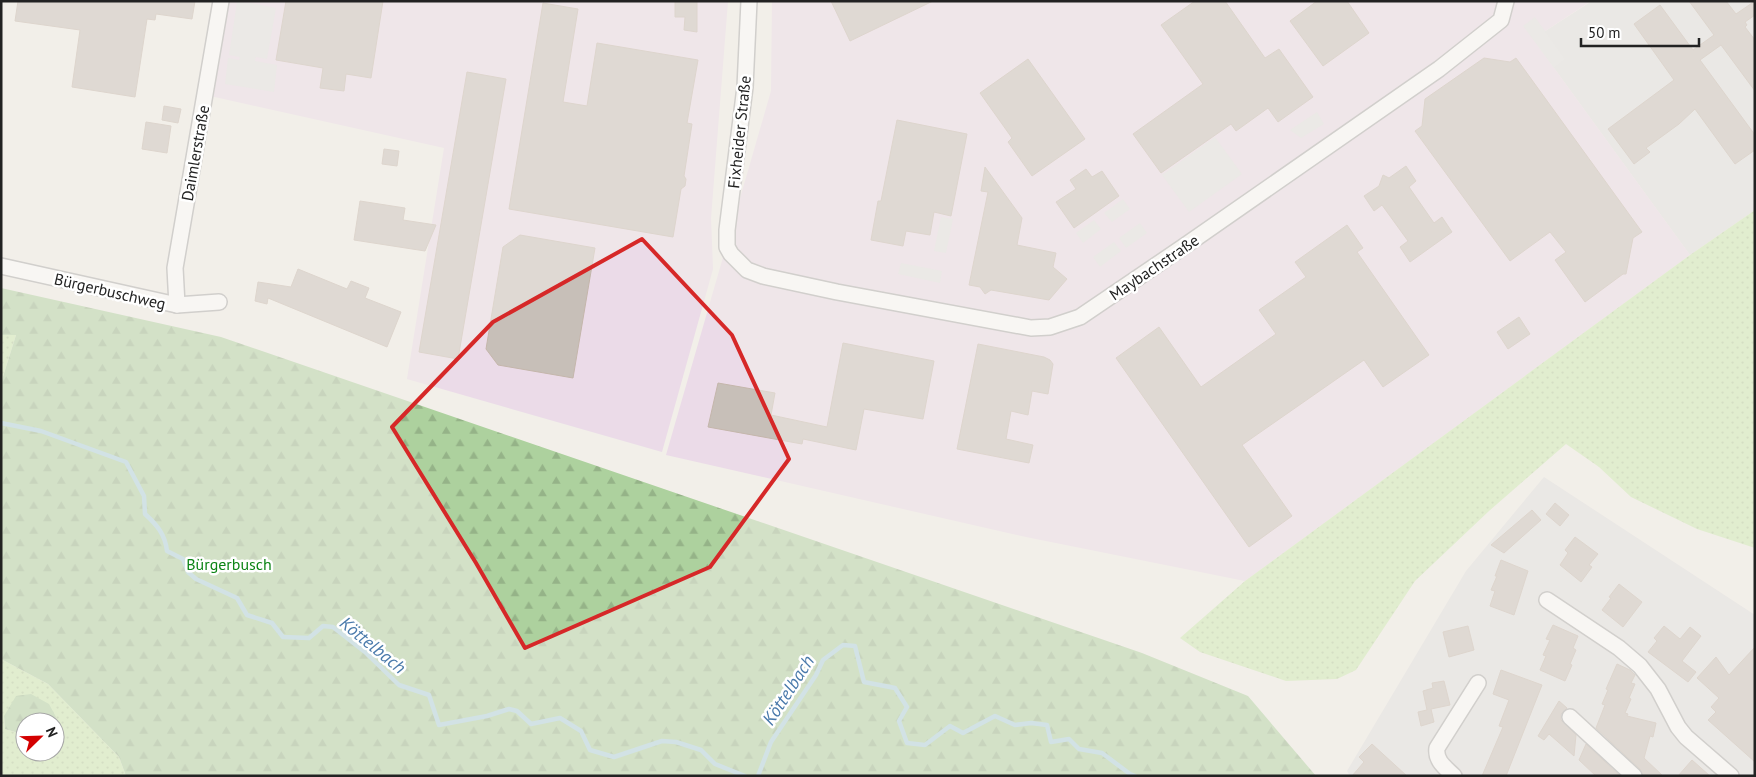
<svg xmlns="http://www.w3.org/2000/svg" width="1756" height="777" viewBox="0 0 1756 777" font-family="'PT Sans',sans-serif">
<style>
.residential{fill:#e0dfdf}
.industrial{fill:#ebdbe8}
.grass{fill:url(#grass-dots);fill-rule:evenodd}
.forest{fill:url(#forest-firs)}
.parking{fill:#e2e2e2}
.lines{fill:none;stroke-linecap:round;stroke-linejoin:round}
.stream{stroke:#aad3df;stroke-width:4.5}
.building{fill:#c7bfb8;stroke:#c4b6ab}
.minor-casing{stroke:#a9a9a9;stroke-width:18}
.minor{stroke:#fff;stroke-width:15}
.marked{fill:none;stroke:#d62828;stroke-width:4;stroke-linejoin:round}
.labels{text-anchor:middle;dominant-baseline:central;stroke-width:5;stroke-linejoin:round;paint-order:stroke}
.street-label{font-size:16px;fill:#222;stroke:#fff}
.park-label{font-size:16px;fill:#0c8416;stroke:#fff}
.water-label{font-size:18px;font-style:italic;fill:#4a7aab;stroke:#fff}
</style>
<defs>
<pattern id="grass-dots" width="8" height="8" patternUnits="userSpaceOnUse" patternTransform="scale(1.25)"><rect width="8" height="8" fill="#cdebb0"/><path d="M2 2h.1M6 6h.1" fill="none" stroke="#b0c997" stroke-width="1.8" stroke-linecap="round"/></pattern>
<pattern id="forest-firs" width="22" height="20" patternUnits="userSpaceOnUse" patternTransform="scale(1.25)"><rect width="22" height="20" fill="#add19e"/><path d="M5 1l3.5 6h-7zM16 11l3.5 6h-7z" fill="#95b388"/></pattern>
</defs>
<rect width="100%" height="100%" fill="#f2efe9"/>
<g class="residential">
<path d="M 1592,1 L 1755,1 L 1755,210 L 1690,255 L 1533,39 Z"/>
<path d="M 1544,477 L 1755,615 L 1755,776 L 1350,776 L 1347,771 L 1466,571 Z"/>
</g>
<g class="industrial">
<path d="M 212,1 L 728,1 L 711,218 L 713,269 L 662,452 L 407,379 L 444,148 L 197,93 Z"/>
<path d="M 772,1 L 1591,1 L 1533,39 L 1690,255 L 1245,581 L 1026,537 L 666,455 L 771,91 Z"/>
</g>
<g class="grass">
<path d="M 1755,210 L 1755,548 L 1697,529 L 1631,497 L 1599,467 L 1566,444 L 1489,511 L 1415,581 L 1356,670 L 1337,679 L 1286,681 L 1200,652 L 1180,638 L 1245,581 L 1690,255 Z"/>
<path d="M 1,335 L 16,335 L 1,383 Z"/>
<path d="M 1,659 L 48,684 L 119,757 L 126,776 L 1,776 ZM 4,716 L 56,717 L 55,752 L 25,752 L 25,735 L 5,729 Z"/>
</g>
<g class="forest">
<path d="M 1,288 L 221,337 L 1142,653 L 1248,696 L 1316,776 L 126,776 L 119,757 L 48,684 L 1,659 L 1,383 L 16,335 L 1,335 Z"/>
<path d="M 31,694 L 49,704 L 56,717 L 55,722 L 25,722 L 25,735 L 5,729 L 4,716 L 16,696 Z"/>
</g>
<g class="parking">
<path d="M 237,2 L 251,3 L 276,8 L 267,59 L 256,57 L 255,61 L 277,65 L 274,92 L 225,84 L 228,58 L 239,60 L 240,57 L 229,55 Z"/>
<path d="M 1535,17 L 1565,59 L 1554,68 L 1523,26 Z"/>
<path d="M 1317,112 L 1324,124 L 1301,138 L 1290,130 Z"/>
<path d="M 1215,137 L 1242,174 L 1189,212 L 1162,175 Z"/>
<path d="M 1123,199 L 1130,209 L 1112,222 L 1104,213 Z"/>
<path d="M 941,217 L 953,219 L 946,253 L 934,251 Z"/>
<path d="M 1094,220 L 1101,229 L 1083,243 L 1076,233 Z"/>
<path d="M 1140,223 L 1147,233 L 1126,248 L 1119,238 Z"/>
<path d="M 1114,242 L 1121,251 L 1100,267 L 1093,257 Z"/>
<path d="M 901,263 L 942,271 L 940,283 L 898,274 Z"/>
</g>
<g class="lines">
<g class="stream">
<path d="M 1,423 L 41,431 L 126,462 L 144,496 L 145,514 C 157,525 165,534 167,551 L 183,559 L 188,572 L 196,579 L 237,598 L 247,615 L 272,623 L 283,637 L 309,638 L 323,626 L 333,627 L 365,652 L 399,685 L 429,695 L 439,725 L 487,716 L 509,709 L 517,711 L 531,724 L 560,718 L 581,731 L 590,750 L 614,757 L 662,741 L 676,742 L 701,750 L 715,764 L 745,776"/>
<path d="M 758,776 L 771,742 L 816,675 L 823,660 L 843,645 L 855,646 L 864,682 L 895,688 L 907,707 L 899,721 L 907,743 L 925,745 L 950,726 L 963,733 L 995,716 L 1015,725 L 1031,723 L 1047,725 L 1051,742 L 1069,739 L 1079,749 L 1102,753 L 1130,774 L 1135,776"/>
</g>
</g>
<g class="building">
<path d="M 18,1 L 195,1 L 192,19 L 156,14 L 155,20 L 147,19 L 135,97 L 72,87 L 80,30 L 15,21 Z"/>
<path d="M 286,1 L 383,1 L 371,78 L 346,74 L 344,91 L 320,88 L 323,68 L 276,60 Z"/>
<path d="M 675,1 L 697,1 L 697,32 L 684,30 L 685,17 L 675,17 Z"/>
<path d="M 831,1 L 933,1 L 850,41 Z"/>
<path d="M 1195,1 L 1225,1 L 1265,58 L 1279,49 L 1313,97 L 1278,122 L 1268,108 L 1236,131 L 1231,124 L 1161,173 L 1133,134 L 1203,84 L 1161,25 Z"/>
<path d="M 1317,1 L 1347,1 L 1369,33 L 1323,66 L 1290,21 Z"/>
<path d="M 1689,1 L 1726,1 L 1736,14 L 1755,1 L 1755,15 L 1745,22 L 1747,25 L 1745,27 L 1755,40 L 1755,91 L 1721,45 L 1700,60 L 1755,135 L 1755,150 L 1735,164 L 1695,109 L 1679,124 L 1646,148 L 1650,152 L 1634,164 L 1608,129 L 1674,80 L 1634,24 L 1660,5 L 1693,50 L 1714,35 Z"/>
<path d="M 543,3 L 578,9 L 563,102 L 587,106 L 597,43 L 698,60 L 687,123 L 692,124 L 684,176 L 686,179 L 685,186 L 681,189 L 673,237 L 509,209 Z"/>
<path d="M 1484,58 L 1510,62 L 1516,58 L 1642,232 L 1633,238 L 1626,274 L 1623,274 L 1585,302 L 1555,260 L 1566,252 L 1550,232 L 1510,261 L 1415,131 L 1422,126 L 1425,99 Z"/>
<path d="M 1028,59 L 1085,139 L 1032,176 L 1008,142 L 1012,138 L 980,93 Z"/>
<path d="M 467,72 L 506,79 L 458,359 L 419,352 Z"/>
<path d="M 164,106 L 181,109 L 178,123 L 162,120 Z"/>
<path d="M 897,120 L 967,134 L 951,216 L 934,212 L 930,235 L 906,231 L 903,246 L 871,240 L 878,201 L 881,201 Z"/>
<path d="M 146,122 L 171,126 L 167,153 L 142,149 Z"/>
<path d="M 384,149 L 399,151 L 397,166 L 382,164 Z"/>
<path d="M 1406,166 L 1416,181 L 1409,187 L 1434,223 L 1442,217 L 1452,232 L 1410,262 L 1400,247 L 1408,241 L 1382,205 L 1374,211 L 1364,196 L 1379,186 L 1383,175 L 1389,178 Z"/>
<path d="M 985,167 L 1022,218 L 1017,245 L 1056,253 L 1053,267 L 1067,279 L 1049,300 L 991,290 L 985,294 L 980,287 L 969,285 L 988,192 L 981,191 Z"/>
<path d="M 1086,169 L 1092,177 L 1102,171 L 1119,196 L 1074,228 L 1056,202 L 1076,189 L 1070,180 Z"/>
<path d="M 360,201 L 405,208 L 403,220 L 436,225 L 425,251 L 354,240 Z"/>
<path d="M 1347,225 L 1363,248 L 1357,252 L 1429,355 L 1383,387 L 1364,360 L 1242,445 L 1292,516 L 1249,547 L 1116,358 L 1159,327 L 1201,387 L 1276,334 L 1259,310 L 1306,277 L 1295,262 Z"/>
<path d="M 520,235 L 595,248 L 573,378 L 498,365 L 486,349 L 503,247 Z"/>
<path d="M 298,269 L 347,289 L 351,281 L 369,288 L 365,298 L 401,312 L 387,347 L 268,298 L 267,304 L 255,301 L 258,282 L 291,287 Z"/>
<path d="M 1519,317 L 1530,334 L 1508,349 L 1497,332 Z"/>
<path d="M 843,343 L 934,361 L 923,419 L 864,409 L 856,450 L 803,439 L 802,444 L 708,427 L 718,383 L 775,393 L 771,415 L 827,427 Z"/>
<path d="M 978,344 L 1044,357 L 1050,360 L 1053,364 L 1048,394 L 1032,391 L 1028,415 L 1011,411 L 1006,439 L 1033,445 L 1029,463 L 957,449 Z"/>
<path d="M 1555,503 L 1569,515 L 1560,526 L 1546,514 Z"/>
<path d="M 1532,510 L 1541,520 L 1504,553 L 1491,545 Z"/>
<path d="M 1575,537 L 1598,554 L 1589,565 L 1592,567 L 1581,582 L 1560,565 L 1568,553 L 1565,550 Z"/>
<path d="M 1501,560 L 1528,571 L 1514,615 L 1490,606 L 1495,591 L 1491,590 L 1497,576 L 1495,576 Z"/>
<path d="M 1619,584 L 1642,602 L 1623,627 L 1602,610 L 1611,598 L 1609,597 Z"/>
<path d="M 1553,625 L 1578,636 L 1573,648 L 1576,650 L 1570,664 L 1572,665 L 1565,681 L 1540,670 L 1546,656 L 1543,655 L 1550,640 L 1546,639 Z"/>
<path d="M 1468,626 L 1474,650 L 1449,657 L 1443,632 Z"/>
<path d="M 1664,626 L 1680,639 L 1690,627 L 1701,636 L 1682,661 L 1696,672 L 1688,682 L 1648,652 L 1657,641 L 1654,638 Z"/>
<path d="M 1755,647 L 1755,762 L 1708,720 L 1716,712 L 1711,707 L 1719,698 L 1697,678 L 1716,657 L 1729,675 Z"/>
<path d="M 1617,664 L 1630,670 L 1635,675 L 1631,683 L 1635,684 L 1629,698 L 1631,699 L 1625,713 L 1628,714 L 1627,716 L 1656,723 L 1653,737 L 1650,736 L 1644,758 L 1663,776 L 1643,776 L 1640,769 L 1596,728 L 1605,705 L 1602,704 L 1608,690 L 1606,689 Z"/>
<path d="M 1501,670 L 1542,685 L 1506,776 L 1482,776 L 1503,727 L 1499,726 L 1509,700 L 1493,694 Z"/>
<path d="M 1444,681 L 1450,705 L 1431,709 L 1434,722 L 1421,726 L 1418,712 L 1427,710 L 1423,691 L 1433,688 L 1432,683 Z"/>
<path d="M 1559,701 L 1567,708 L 1561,714 L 1561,720 L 1576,735 L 1574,756 L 1549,734 L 1544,740 L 1538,736 Z"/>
<path d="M 1372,744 L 1407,776 L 1352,776 L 1364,762 L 1359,757 Z"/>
<path d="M 1586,744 L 1620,776 L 1596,776 L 1579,760 Z"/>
<path d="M 1692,760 L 1710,776 L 1678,776 Z"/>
</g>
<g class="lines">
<g class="minor-casing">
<g id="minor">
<path d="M 749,1 L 745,87 L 727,230 L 727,247 L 731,254 L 747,270 L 763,276 L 837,292 L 1031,328 L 1050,327 L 1080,317 L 1186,245 L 1439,69 L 1501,20 L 1506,1"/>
<path d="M 1,266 L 177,305 L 219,302"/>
<path d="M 177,305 L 175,268 L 221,1"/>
<path d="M 1547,600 L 1619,648 L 1640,666 L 1658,689 L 1678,727 L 1686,737 L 1731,776"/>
<path d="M 1570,717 L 1634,776"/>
<path d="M 1454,776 C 1446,768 1435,761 1437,748 L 1478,683"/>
</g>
</g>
<use href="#minor" class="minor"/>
</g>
<path d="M0 0H1756V777H0ZM 642,239 L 732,335 L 789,459 L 710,567 L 525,648 L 476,563 L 392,427 L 493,322 Z" fill="#f2efe9" fill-opacity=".55" fill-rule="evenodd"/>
<path class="marked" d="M 642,239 L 732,335 L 789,459 L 710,567 L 525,648 L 476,563 L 392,427 L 493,322 Z"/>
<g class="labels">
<g class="street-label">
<text transform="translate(739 132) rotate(-84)">Fixheider Straße</text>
<text transform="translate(195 153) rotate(-80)">Daimlerstraße</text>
<text transform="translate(1154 267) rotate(-34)">Maybachstraße</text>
<text transform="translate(110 291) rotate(13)">Bürgerbuschweg</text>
</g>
<g class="park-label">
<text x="229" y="564">Bürgerbusch</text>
</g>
<g class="water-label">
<text transform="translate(373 645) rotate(39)">Köttelbach</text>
<text transform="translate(788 690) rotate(-57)">Köttelbach</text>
</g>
</g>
<rect width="1756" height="777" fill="none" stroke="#222222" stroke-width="5"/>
<g transform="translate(40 737) rotate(67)"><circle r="24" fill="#ffffff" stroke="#a7a7a7"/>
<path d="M0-4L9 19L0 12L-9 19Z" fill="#d40000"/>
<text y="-8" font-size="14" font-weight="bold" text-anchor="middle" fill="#222222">N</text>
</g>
<path d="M1581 38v8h118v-8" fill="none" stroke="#222222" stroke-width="2.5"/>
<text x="1588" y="38" font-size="15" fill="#222222" stroke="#ffffff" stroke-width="4" paint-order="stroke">50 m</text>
</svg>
